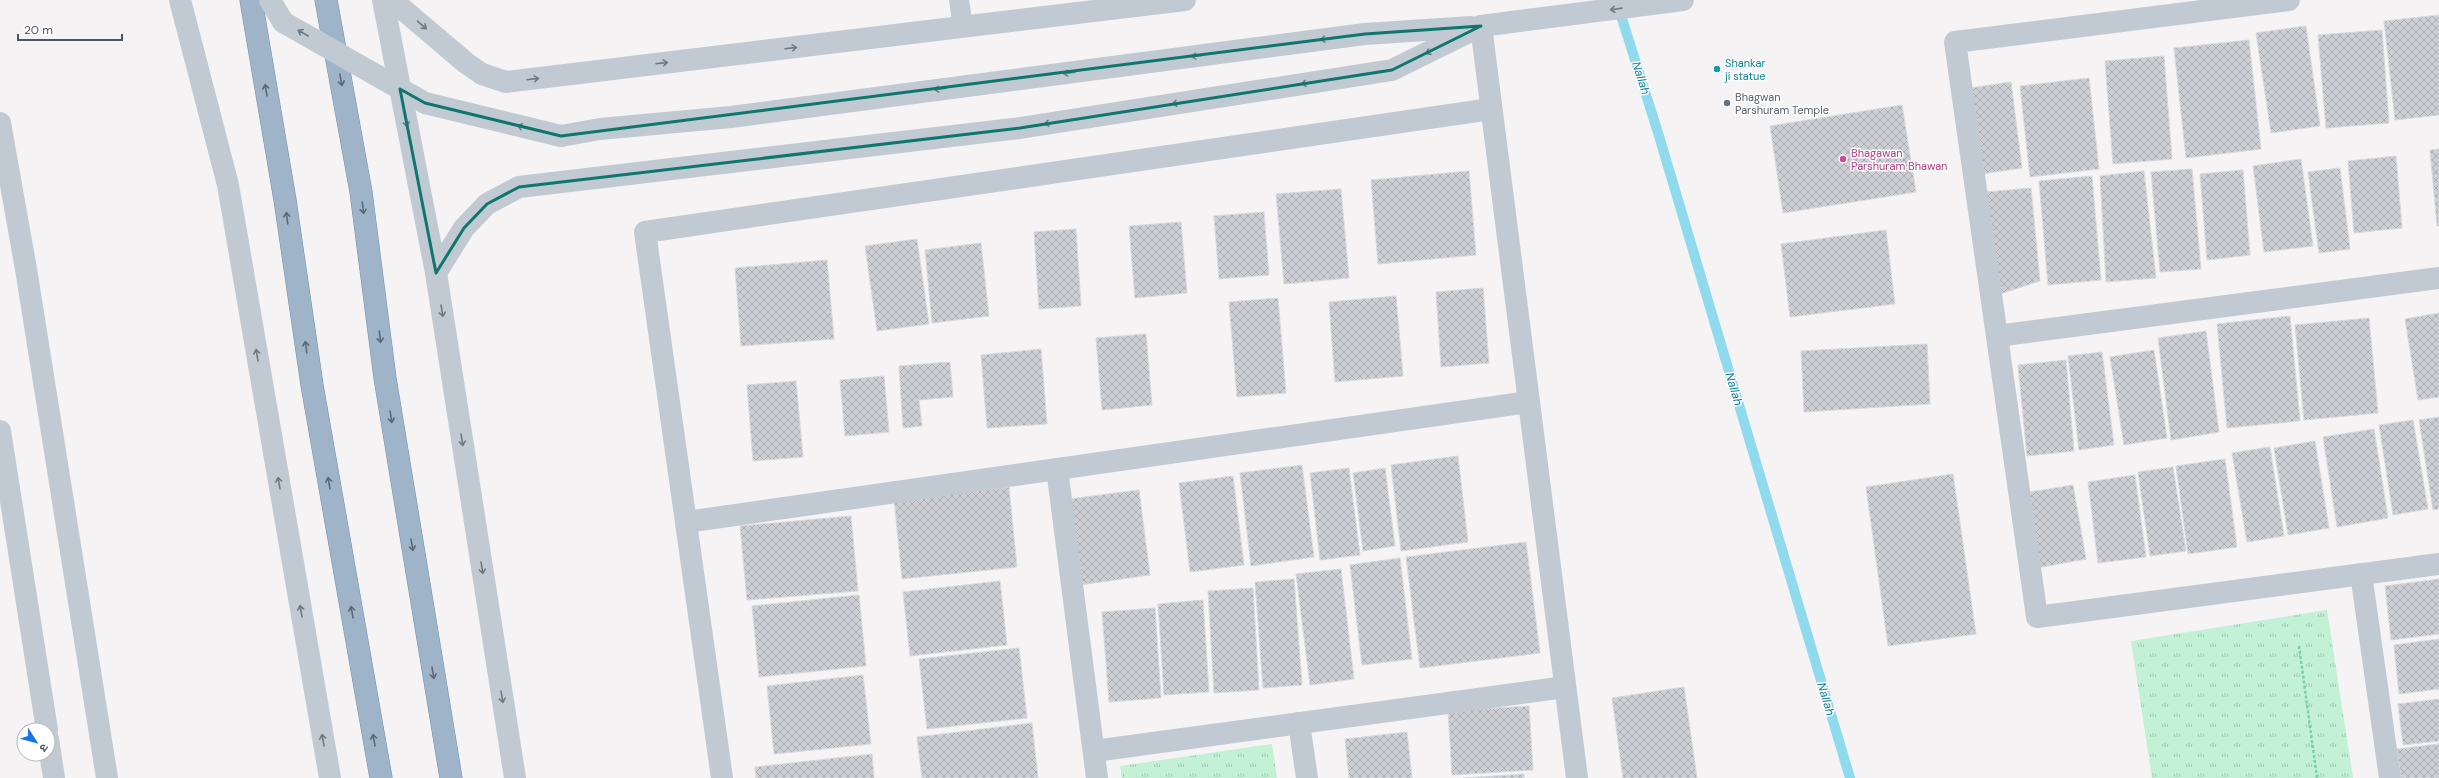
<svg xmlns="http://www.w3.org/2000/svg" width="2439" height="778" viewBox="0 0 2439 778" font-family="'DM Sans','Noto Sans Devanagari',sans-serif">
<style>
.park{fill:url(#park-tufts)}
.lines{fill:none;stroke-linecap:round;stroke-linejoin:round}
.stream{stroke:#90daee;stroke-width:10}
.building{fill:url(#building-cross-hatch);stroke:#d7d9de}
.trunk-casing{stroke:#7690ad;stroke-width:23}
.path{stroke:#7ad0a6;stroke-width:2.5;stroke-dasharray:3 2;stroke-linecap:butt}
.service{stroke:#c1cad2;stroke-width:20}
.minor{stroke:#c1cad2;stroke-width:22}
.tertiary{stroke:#c1cad2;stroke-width:22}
.trunk{stroke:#9fb4c9;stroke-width:22}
.tertiary-bridge{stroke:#c1cad2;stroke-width:22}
.oneway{stroke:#6e7983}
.oneway2{stroke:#5b6976}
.marked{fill:none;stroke:#0f766e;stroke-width:3;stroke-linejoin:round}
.culture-dot{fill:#0f9aa8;stroke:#fff;stroke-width:1.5}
.worship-dot{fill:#6b7280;stroke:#fff;stroke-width:1.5}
.hotel-dot{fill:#d1479c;stroke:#fff;stroke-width:1.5}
.labels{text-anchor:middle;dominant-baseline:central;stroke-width:3;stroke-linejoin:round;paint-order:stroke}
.culture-label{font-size:11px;fill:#0d838f;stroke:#fff;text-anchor:start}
.worship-label{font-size:11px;fill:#5b616d;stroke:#fff;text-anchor:start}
.hotel-label{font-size:11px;fill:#b23c85;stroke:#fff;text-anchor:start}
.water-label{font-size:12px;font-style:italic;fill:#0c7c9b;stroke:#fff}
</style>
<defs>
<pattern id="park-tufts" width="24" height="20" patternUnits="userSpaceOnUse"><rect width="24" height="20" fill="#c3f1d5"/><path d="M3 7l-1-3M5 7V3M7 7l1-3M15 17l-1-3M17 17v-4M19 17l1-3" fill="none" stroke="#a0c6b0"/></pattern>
<pattern id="building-cross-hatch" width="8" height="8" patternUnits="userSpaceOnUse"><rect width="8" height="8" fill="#cdcfd5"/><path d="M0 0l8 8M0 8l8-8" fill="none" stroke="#a8abb0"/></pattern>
</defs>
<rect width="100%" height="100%" fill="#f5f3f3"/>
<g class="park">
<path d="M 2327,610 L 2353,778 L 2152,778 L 2131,641 Z"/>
<path d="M 1272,744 L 1277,778 L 1122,778 L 1120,766 Z"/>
</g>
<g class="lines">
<path class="stream" d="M 1618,6 L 1659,136 L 1850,778"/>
</g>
<g class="building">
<path d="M 2439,15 L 2439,115 L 2395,120 L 2384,21 Z"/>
<path d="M 2306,26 L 2320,126 L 2271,133 L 2256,33 Z"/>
<path d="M 2382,30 L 2389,123 L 2326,128 L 2318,35 Z"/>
<path d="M 2249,40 L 2261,149 L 2186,158 L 2174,48 Z"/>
<path d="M 2164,56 L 2172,159 L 2113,164 L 2105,61 Z"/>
<path d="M 2089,78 L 2099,169 L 2030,177 L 2020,86 Z"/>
<path d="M 2011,82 L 2022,168 L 1981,174 L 1970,88 Z"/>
<path d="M 1902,105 L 1916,192 L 1783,213 L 1770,126 Z"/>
<path d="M 2439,149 L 2439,226 L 2437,226 L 2430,150 Z"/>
<path d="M 2396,156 L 2402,228 L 2354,233 L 2348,161 Z"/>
<path d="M 2301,159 L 2313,246 L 2264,252 L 2253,166 Z"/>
<path d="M 2340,168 L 2350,249 L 2319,253 L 2308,172 Z"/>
<path d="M 2192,169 L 2201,269 L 2160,272 L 2151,172 Z"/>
<path d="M 2243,170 L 2250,255 L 2207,260 L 2200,174 Z"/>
<path d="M 1469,171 L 1476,255 L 1378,264 L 1371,180 Z"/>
<path d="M 2144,171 L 2156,278 L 2106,282 L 2100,176 Z"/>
<path d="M 2092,176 L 2101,280 L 2048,285 L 2039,181 Z"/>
<path d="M 2031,188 L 2040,281 L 1997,295 L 1986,192 Z"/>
<path d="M 1341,189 L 1349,278 L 1284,284 L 1276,194 Z"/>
<path d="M 1264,212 L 1269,275 L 1219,279 L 1214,216 Z"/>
<path d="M 1181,222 L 1187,293 L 1135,298 L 1129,226 Z"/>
<path d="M 1076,229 L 1081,306 L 1039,309 L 1034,232 Z"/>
<path d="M 1886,230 L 1895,304 L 1790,317 L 1781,244 Z"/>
<path d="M 917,239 L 929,324 L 877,331 L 865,246 Z"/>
<path d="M 981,243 L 989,316 L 932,323 L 925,250 Z"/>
<path d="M 827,260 L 834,339 L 741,346 L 735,268 Z"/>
<path d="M 1483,288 L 1489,363 L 1441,367 L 1436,292 Z"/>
<path d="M 1396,296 L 1403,376 L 1335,382 L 1329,302 Z"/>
<path d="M 1278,298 L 1286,393 L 1237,397 L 1229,302 Z"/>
<path d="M 2439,313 L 2439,397 L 2418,400 L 2405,319 Z"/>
<path d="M 2290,316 L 2300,421 L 2227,428 L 2217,324 Z"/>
<path d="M 2369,318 L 2378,413 L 2304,420 L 2295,325 Z"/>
<path d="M 2206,331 L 2219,432 L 2171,440 L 2158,338 Z"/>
<path d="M 1146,334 L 1152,405 L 1102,410 L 1096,338 Z"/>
<path d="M 1927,344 L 1930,404 L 1804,412 L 1801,351 Z"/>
<path d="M 1041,349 L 1047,424 L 987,428 L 981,355 Z"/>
<path d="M 2154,350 L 2167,438 L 2124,445 L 2110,357 Z"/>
<path d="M 2102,352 L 2114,445 L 2079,450 L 2068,356 Z"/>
<path d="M 2066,360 L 2074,451 L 2027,456 L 2018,365 Z"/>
<path d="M 950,362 L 953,397 L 919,400 L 922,426 L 903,428 L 899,366 Z"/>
<path d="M 884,376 L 889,432 L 845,436 L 840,380 Z"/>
<path d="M 796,381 L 803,457 L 753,461 L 747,385 Z"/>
<path d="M 2439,417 L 2439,509 L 2433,510 L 2419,420 Z"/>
<path d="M 2413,420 L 2428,509 L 2393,515 L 2379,425 Z"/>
<path d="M 2374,429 L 2388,518 L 2337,527 L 2323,437 Z"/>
<path d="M 2315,441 L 2329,528 L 2288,535 L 2274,448 Z"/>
<path d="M 2270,447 L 2284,536 L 2247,542 L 2232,453 Z"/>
<path d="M 1458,456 L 1468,542 L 1401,551 L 1391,465 Z"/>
<path d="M 2225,459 L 2237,547 L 2188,554 L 2176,466 Z"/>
<path d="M 1302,465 L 1314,557 L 1251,566 L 1240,473 Z"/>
<path d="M 2173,467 L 2186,551 L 2150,556 L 2138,472 Z"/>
<path d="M 1349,468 L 1360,555 L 1320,560 L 1310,473 Z"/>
<path d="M 1385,468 L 1395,546 L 1363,551 L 1353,473 Z"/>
<path d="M 1953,474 L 1976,634 L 1888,646 L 1866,487 Z"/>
<path d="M 2135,475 L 2146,557 L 2098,563 L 2088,482 Z"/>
<path d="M 1233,476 L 1244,565 L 1190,572 L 1179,483 Z"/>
<path d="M 2073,485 L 2086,559 L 2037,568 L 2024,493 Z"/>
<path d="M 1009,487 L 1017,567 L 902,579 L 894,499 Z"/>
<path d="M 1139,490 L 1150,575 L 1080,585 L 1069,499 Z"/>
<path d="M 851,516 L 858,591 L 747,600 L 740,526 Z"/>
<path d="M 1526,542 L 1540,653 L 1420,668 L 1406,557 Z"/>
<path d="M 1400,558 L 1412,659 L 1362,665 L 1350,565 Z"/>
<path d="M 1341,569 L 1354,679 L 1310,685 L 1296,574 Z"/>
<path d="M 1294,579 L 1302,685 L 1263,688 L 1255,582 Z"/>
<path d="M 2439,579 L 2439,634 L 2391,640 L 2385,586 Z"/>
<path d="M 1000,581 L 1007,645 L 910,656 L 903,592 Z"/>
<path d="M 1253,588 L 1259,690 L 1214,693 L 1208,591 Z"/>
<path d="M 859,595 L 866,666 L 759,677 L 752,606 Z"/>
<path d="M 1203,600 L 1209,692 L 1164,695 L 1158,604 Z"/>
<path d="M 1155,608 L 1161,698 L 1109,702 L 1102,612 Z"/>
<path d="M 2439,639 L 2439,689 L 2399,694 L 2394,645 Z"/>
<path d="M 1019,648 L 1027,718 L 927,729 L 919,659 Z"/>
<path d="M 863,675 L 871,744 L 774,754 L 767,686 Z"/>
<path d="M 1684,687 L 1697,778 L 1623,778 L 1612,698 Z"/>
<path d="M 2439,699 L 2439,741 L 2403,745 L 2398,704 Z"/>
<path d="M 1529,706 L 1533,770 L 1452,775 L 1448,711 Z"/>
<path d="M 1032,723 L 1038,778 L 922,778 L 917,737 Z"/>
<path d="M 1407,732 L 1412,778 L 1349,778 L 1345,739 Z"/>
<path d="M 2439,744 L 2439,778 L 2401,778 L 2397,749 Z"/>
<path d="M 872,754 L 874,778 L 756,778 L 755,767 Z"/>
<path d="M 1524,774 L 1524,778 L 1463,778 Z"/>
</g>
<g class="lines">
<g class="trunk-casing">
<g id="trunk">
<path d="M 251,0 L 285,200 L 312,385 L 381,778"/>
<path d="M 326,0 L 361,192 L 385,378 L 451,778"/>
</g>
</g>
<path class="path" d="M 2299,646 L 2317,778"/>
<path class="service" d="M 959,0 L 963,27"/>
<g class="minor">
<path d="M 2289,0 L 1955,42 L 2037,617 L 2439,564"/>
<path d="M 1481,26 L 1577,778"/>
<path d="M 0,123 L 26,269 L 107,778"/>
<path d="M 1997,336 L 2439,278"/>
<path d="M 0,431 L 47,730"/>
<path d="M 1057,469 L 1097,778"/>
<path d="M 686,522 L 1528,402"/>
<path d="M 2361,574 L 2390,778"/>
<path d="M 1299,723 L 1307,778"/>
<path d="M 48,739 L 54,778"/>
<path d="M 1094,751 L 1565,687"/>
<path d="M 722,778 L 645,232 L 1491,109"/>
</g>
<g class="tertiary">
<path d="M 180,0 L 228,185 L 330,778"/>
<path d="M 383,0 L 436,273 L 515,778"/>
<path d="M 392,0 L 466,63 L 482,74 L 506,82 L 1185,0"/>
<path d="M 561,136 L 600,129 L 731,117 L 1365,34 L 1471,27"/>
<path d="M 436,273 L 464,228 L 487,204 L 519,187 L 1020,128 L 1392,70 L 1481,26 L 1683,0"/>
</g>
<use href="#trunk" class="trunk"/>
<path class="tertiary-bridge" d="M 270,0 L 283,22 L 425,103 L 561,136"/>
</g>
<defs><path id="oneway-shaft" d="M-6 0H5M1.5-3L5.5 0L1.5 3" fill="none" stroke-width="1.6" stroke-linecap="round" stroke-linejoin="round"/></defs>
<g class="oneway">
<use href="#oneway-shaft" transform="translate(1616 9) rotate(172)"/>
<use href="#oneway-shaft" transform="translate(422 25) rotate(41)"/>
<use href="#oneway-shaft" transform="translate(303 33) rotate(-150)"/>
<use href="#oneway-shaft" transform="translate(1326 39) rotate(173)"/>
<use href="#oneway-shaft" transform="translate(791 48) rotate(-7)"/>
<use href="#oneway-shaft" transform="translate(1431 51) rotate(154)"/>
<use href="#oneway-shaft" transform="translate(1197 56) rotate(173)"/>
<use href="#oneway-shaft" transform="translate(662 63) rotate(-7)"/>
<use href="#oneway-shaft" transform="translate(1069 73) rotate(173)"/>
<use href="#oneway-shaft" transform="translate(533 79) rotate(-7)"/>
<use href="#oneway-shaft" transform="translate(1307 83) rotate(171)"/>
<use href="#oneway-shaft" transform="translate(940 89) rotate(173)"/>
<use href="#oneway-shaft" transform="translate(1178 103) rotate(171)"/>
<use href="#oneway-shaft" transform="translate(406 121) rotate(79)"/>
<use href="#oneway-shaft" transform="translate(1050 123) rotate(171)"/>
<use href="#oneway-shaft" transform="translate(523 127) rotate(-166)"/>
<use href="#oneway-shaft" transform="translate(442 311) rotate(81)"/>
<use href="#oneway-shaft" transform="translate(257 355) rotate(-100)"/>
<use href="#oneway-shaft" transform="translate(462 440) rotate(81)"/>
<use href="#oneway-shaft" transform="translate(279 483) rotate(-100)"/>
<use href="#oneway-shaft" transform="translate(482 568) rotate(81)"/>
<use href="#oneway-shaft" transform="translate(301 611) rotate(-100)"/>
<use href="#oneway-shaft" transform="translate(502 697) rotate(81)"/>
<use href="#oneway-shaft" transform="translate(323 740) rotate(-100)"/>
</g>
<g class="oneway2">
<use href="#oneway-shaft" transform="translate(341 80) rotate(79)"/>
<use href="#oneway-shaft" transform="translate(266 90) rotate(-100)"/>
<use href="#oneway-shaft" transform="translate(363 208) rotate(83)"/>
<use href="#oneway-shaft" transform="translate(287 218) rotate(-98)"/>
<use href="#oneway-shaft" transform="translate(380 337) rotate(83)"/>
<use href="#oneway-shaft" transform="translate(306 347) rotate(-98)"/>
<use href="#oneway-shaft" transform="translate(391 417) rotate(81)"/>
<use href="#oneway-shaft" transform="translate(329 483) rotate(-100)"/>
<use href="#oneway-shaft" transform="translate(412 545) rotate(80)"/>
<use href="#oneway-shaft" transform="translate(352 612) rotate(-100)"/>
<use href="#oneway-shaft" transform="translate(433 673) rotate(80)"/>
<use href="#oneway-shaft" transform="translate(374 740) rotate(-100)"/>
</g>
<path class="marked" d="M 1481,26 L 1392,70 L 1020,128 L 519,187 L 487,204 L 464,228 L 436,273 L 400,89 L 425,103 L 561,136 L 1365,34 Z"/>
<circle class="culture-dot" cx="1717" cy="69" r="4"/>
<circle class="worship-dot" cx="1727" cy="103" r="4"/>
<circle class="hotel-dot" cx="1843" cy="159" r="4"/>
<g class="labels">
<g class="culture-label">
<text x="1725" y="63">Shankar<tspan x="1725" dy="13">ji statue</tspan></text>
</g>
<g class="worship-label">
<text x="1735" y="97">Bhagwan<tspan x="1735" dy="13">Parshuram Temple</tspan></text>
</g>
<g class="hotel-label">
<text x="1851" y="153">Bhagawan<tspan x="1851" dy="13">Parshuram Bhawan</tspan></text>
</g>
<g class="water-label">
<text transform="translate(1641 78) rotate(72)">Nallah</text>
<text transform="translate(1734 389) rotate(73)">Nallah</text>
<text transform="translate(1826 699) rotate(73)">Nallah</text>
</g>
</g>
<g transform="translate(36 742) rotate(126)"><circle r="19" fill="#ffffff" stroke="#b7bbc0"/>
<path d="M0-3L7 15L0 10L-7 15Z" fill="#1a73e8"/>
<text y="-6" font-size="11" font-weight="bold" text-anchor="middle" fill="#4a5661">उ</text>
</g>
<path d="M18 34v6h104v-6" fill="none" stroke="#4a5661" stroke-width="2"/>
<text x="24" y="34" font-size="12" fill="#4a5661" stroke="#ffffff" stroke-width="3" paint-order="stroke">20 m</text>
</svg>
